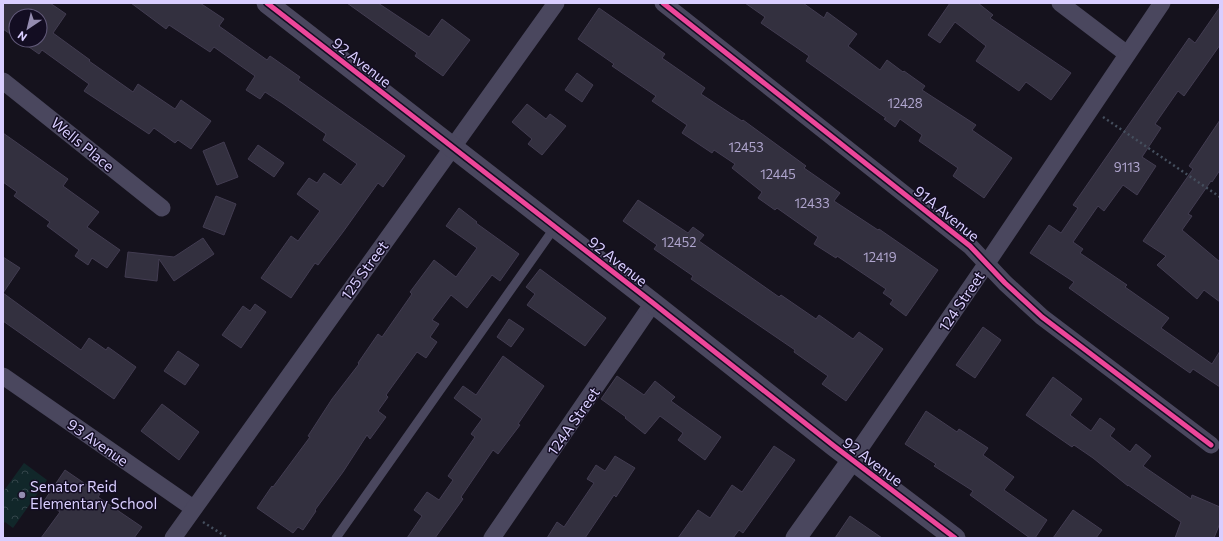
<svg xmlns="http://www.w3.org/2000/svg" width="1223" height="541" viewBox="0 0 1223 541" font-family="Commissioner,sans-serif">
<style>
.park{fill:url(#park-crowns)}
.building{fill:#33303f;stroke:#423c51}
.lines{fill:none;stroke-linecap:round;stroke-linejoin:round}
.path{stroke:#454f5e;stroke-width:2.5;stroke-dasharray:2 3;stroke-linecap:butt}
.service{stroke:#4a475e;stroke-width:9}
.minor{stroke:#4a475e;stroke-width:17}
.tertiary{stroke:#4a475e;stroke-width:21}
.cycleway-casing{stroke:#130d22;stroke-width:8}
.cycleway{stroke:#ed469a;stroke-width:5}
.poi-dot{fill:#948cb0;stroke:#130d22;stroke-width:1.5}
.labels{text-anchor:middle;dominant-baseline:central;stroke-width:3;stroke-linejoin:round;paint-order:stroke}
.number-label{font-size:13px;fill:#b0a6cf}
.street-label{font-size:15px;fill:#d9ceff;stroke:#130d22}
.poi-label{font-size:15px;fill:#d9ceff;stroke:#130d22;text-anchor:start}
</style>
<defs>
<pattern id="park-crowns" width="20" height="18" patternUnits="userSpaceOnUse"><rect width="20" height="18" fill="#11272a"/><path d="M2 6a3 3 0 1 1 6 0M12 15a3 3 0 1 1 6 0" fill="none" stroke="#33454a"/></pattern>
</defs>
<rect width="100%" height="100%" fill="#15121d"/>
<path class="park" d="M 24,463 L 47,480 L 13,528 L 5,522 L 3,524 L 3,492 Z"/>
<g class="building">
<path d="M 3,3 L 50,3 L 66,14 L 53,33 L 90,60 L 89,61 L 133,92 L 138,84 L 175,109 L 181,100 L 211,121 L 191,149 L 178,140 L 175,143 L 154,128 L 149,134 L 84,91 L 89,84 L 42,50 L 39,54 L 19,40 L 40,40 L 40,16 L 16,16 L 16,38 L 3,29 Z"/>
<path d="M 131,3 L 200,3 L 224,19 L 219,26 L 267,60 L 270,56 L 300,77 L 298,80 L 405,156 L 383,187 L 378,183 L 343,232 L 318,265 L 315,263 L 291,298 L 261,278 L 291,236 L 298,241 L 320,211 L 297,194 L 309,178 L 317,183 L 324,173 L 341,185 L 357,164 L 323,140 L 326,134 L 282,103 L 265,92 L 260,99 L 246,90 L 255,76 L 214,47 L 210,52 L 169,25 L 166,29 Z"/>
<path d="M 347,3 L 378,3 L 429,37 L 442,19 L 470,40 L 443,76 L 415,56 L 417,53 Z"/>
<path d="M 745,3 L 803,3 L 824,18 L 827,12 L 857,34 L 848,46 L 880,70 L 887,60 L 903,72 L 904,71 L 925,86 L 922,90 L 976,125 L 972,130 L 1012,158 L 984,198 L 953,176 L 958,168 L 919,141 L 922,135 L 900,119 L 895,127 L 884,119 L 886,118 L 806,61 L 809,56 L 761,23 L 765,17 Z"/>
<path d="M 950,3 L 978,3 L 993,15 L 990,18 L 1071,73 L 1051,100 L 1026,82 L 1019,91 L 976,61 L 986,46 L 955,22 L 940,43 L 928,35 Z"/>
<path d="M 1220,7 L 1220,45 L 1184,96 L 1178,91 L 1155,124 L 1161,128 L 1142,157 L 1156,166 L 1137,195 L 1123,185 L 1104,211 L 1098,206 L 1073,242 L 1083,249 L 1080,253 L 1127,285 L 1125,287 L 1169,318 L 1161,328 L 1212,364 L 1220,351 L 1220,387 L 1193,369 L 1190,373 L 1111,318 L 1069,288 L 1074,282 L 1030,253 L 1049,225 L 1061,233 L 1078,208 L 1073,205 L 1164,74 L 1189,38 L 1195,43 Z"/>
<path d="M 599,8 L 665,54 L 662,58 L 705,88 L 701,94 L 742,121 L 743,120 L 806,166 L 804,168 L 840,193 L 834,201 L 878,230 L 879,229 L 938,270 L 906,316 L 890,304 L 893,300 L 883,293 L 886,289 L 837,256 L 836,258 L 814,244 L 818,237 L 777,208 L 775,210 L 758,198 L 762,192 L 732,168 L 735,164 L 714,150 L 712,153 L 682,133 L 687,125 L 652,101 L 656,96 L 612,66 L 614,64 L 578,39 Z"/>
<path d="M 577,73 L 593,85 L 582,102 L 565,90 Z"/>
<path d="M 527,104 L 546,119 L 550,114 L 566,126 L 542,155 L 528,144 L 532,139 L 512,122 Z"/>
<path d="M 1220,120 L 1220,170 L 1212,182 L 1211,181 L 1188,214 L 1192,216 L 1182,230 L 1220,262 L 1220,302 L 1204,290 L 1197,299 L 1157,265 L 1166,256 L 1143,241 L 1193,169 L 1189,166 Z"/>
<path d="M 3,133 L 68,179 L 63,186 L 99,212 L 87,227 L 120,250 L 107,268 L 92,258 L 88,265 L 75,256 L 79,250 L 47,226 L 50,222 L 14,196 L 17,192 L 3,182 Z"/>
<path d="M 224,142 L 238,177 L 217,185 L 203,151 Z"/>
<path d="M 258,145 L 284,163 L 274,177 L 248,159 Z"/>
<path d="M 216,196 L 236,204 L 224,235 L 203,227 Z"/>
<path d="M 638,200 L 688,233 L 693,227 L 704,235 L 699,241 L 779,297 L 781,295 L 816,319 L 819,315 L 853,339 L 859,332 L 883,349 L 846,401 L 822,384 L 828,376 L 794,352 L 795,350 L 691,279 L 693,276 L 654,249 L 657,245 L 623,221 Z"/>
<path d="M 459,208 L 477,222 L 476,223 L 519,254 L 500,281 L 492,275 L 467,308 L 451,295 L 432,320 L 439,324 L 430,337 L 437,342 L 426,358 L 417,352 L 386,395 L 388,397 L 378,411 L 386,417 L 370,439 L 367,435 L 343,472 L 315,510 L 316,511 L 303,530 L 298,527 L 293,533 L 257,508 L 272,486 L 273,487 L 310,437 L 308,436 L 332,399 L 359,364 L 358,363 L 378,334 L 382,337 L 412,294 L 410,292 L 434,260 L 456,277 L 477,248 L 446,226 Z"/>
<path d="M 203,238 L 214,254 L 174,281 L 159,259 L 157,281 L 125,277 L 128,252 L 174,257 Z"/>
<path d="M 3,257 L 20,268 L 3,293 L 81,350 L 89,338 L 106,350 L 108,347 L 136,367 L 114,399 L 3,321 Z"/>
<path d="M 540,269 L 606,318 L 585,346 L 527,305 L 535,294 L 526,287 Z"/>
<path d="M 255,304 L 266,312 L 241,348 L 222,335 L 243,306 L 250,311 Z"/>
<path d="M 509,319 L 524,329 L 511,347 L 497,337 Z"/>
<path d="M 983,327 L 1001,340 L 975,378 L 956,365 Z"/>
<path d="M 178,351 L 199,365 L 185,385 L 164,371 Z"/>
<path d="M 503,356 L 544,386 L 518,424 L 520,425 L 498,454 L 493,450 L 461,497 L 463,499 L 435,538 L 407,538 L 422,516 L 414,510 L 427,492 L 439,500 L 453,480 L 448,476 L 475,437 L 471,434 L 482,419 L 454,398 L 463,386 L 476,395 Z"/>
<path d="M 617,376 L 644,395 L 655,381 L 675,397 L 671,401 L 721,437 L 705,460 L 678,440 L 683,433 L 660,416 L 645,434 L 625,418 L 626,417 L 601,399 Z"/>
<path d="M 1053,377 L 1082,399 L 1070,415 L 1091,431 L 1100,418 L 1115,429 L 1110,436 L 1130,452 L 1136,444 L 1151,456 L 1143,466 L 1191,499 L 1192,495 L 1220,507 L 1220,523 L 1214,538 L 1175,538 L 1181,522 L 1128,485 L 1128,486 L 1093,458 L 1074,445 L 1072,447 L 1026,415 Z"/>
<path d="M 162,404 L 199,432 L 179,460 L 141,431 Z"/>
<path d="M 926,411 L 957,432 L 959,429 L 988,448 L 983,455 L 1014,477 L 1004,490 L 1047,520 L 1035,538 L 1030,538 L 970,495 L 973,491 L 934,466 L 936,464 L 905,444 Z"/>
<path d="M 774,446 L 795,460 L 743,533 L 739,530 L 733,538 L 678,538 L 698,510 L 710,518 L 732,485 L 742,492 Z"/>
<path d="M 615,456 L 635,468 L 616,497 L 614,495 L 585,538 L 547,538 L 557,522 L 564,527 L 594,483 L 587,479 L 596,465 L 605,471 Z"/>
<path d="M 65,470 L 100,494 L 98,497 L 142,527 L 134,538 L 41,538 L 60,512 L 44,501 Z"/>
<path d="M 1073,510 L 1102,530 L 1096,538 L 1053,538 Z"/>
<path d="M 850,516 L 882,538 L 835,538 Z"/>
</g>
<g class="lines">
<g class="path">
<path d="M 1103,117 L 1220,197"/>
<path d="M 203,522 L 228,538"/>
</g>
<path class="service" d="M 336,538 L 555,227"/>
<g class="minor">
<path d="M 663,3 L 970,246 L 1005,283 L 1042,317 L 1211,445"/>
<path d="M 1060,3 L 1127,54"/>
<path d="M 3,81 L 162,208"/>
<path d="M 3,376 L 193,508"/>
<path d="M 852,460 L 987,263 L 1162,3"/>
<path d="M 173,538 L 556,3"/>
<path d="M 492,538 L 653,303"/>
</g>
<g class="tertiary">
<path d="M 267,3 L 653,303 L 834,446 L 955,538"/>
<path d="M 796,538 L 852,460"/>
</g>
<g class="cycleway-casing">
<g id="cycleway">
<path d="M 267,3 L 653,303 L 834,446 L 955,538"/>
<path d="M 663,3 L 970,246 L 1005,283 L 1042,317 L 1211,445"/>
</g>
</g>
<use href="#cycleway" class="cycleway"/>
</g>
<circle class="poi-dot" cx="22" cy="495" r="4"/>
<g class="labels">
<g class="number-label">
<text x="905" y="103">12428</text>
<text x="746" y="147">12453</text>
<text x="1127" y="167">9113</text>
<text x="778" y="174">12445</text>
<text x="812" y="203">12433</text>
<text x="679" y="242">12452</text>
<text x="880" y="257">12419</text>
</g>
<g class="street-label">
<text transform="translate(362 62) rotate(38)">92 Avenue</text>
<text transform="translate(83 144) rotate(39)">Wells Place</text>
<text transform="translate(947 213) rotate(39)">91A Avenue</text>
<text transform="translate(618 261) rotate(38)">92 Avenue</text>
<text transform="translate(364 270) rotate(-54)">125 Street</text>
<text transform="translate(961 301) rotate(-56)">124 Street</text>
<text transform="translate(573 421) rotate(-55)">124A Street</text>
<text transform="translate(98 442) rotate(35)">93 Avenue</text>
<text transform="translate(873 461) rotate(37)">92 Avenue</text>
</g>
<g class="poi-label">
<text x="30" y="486">Senator Reid<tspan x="30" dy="17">Elementary School</tspan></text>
</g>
</g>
<rect width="1223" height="541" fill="none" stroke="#d9ceff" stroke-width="8"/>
<g transform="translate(28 28) rotate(215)"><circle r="19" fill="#130d22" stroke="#625a7a"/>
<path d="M0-3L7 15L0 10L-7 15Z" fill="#948cb0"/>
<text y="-6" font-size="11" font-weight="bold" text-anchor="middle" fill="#d9ceff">N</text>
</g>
</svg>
